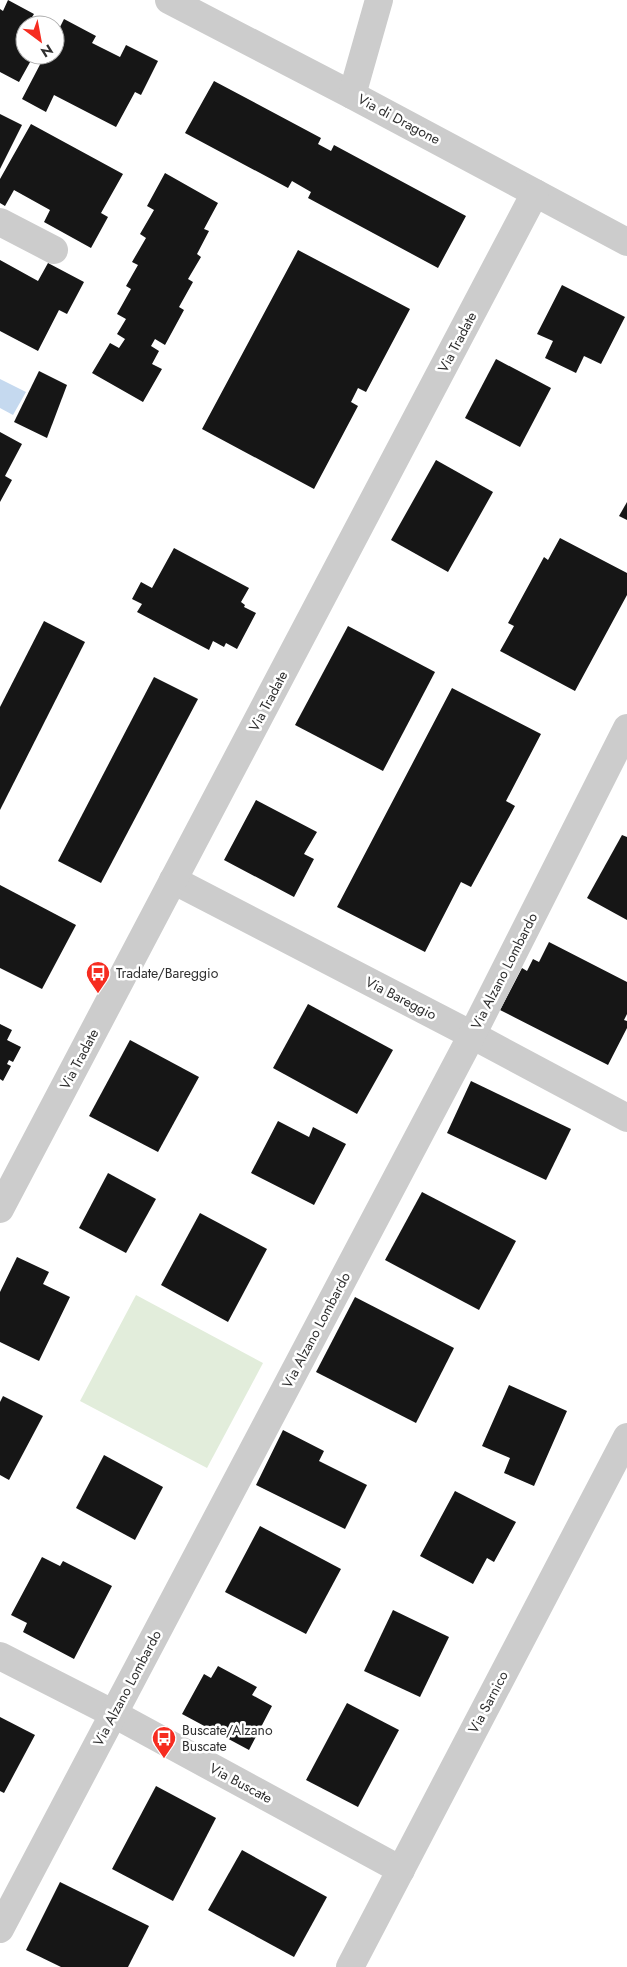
<svg xmlns="http://www.w3.org/2000/svg" width="627" height="1967" viewBox="0 0 627 1967" font-family="Jost,sans-serif">
<style>
.green{fill:#e2eddb}
.water{fill:#c5d9ef}
.building{fill:#161616}
.lines{fill:none;stroke-linecap:round;stroke-linejoin:round}
.minor{stroke:#ccc;stroke-width:28}
.labels{text-anchor:middle;dominant-baseline:central;stroke-width:5;stroke-linejoin:round;paint-order:stroke}
.street-label{font-size:14px;fill:#2f2f2f;stroke:#fff}
.poi-label{font-size:14px;fill:#2f2f2f;stroke:#fff;text-anchor:start}
</style>
<rect width="100%" height="100%" fill="#fff"/>
<path class="green" d="M 136,1295 L 263,1363 L 207,1468 L 80,1401 Z"/>
<path class="water" d="M 0,379 L 26,392 L 13,415 L 0,408 Z"/>
<g class="building">
<path d="M 8,0 L 34,14 L 29,22 L 36,25 L 25,25 L 25,55 L 34,55 L 19,82 L 0,72 L 0,9 L 3,11 Z"/>
<path d="M 64,19 L 96,36 L 92,43 L 120,57 L 126,45 L 158,61 L 141,95 L 135,92 L 116,127 L 54,95 L 46,112 L 22,99 L 45,55 L 55,55 L 55,37 Z"/>
<path d="M 214,81 L 321,138 L 318,144 L 331,151 L 334,145 L 466,216 L 438,268 L 308,198 L 311,192 L 292,181 L 288,188 L 185,133 Z"/>
<path d="M 0,114 L 22,125 L 0,169 Z"/>
<path d="M 31,124 L 123,174 L 101,213 L 108,217 L 91,248 L 44,222 L 50,210 L 14,190 L 5,206 L 0,203 L 0,179 Z"/>
<path d="M 165,173 L 218,203 L 204,229 L 209,231 L 197,254 L 201,257 L 188,279 L 193,282 L 179,307 L 184,310 L 165,345 L 155,339 L 151,346 L 159,351 L 152,364 L 162,369 L 143,402 L 92,373 L 110,343 L 119,348 L 125,339 L 117,334 L 126,319 L 117,314 L 131,289 L 126,286 L 138,265 L 132,262 L 146,238 L 140,234 L 154,210 L 147,206 Z"/>
<path d="M 298,250 L 410,309 L 366,392 L 358,388 L 351,402 L 358,406 L 314,489 L 202,429 Z"/>
<path d="M 0,260 L 38,281 L 48,263 L 84,282 L 67,314 L 59,310 L 38,351 L 0,331 Z"/>
<path d="M 562,285 L 625,317 L 601,364 L 584,356 L 576,373 L 545,358 L 553,341 L 537,334 Z"/>
<path d="M 496,359 L 551,388 L 520,447 L 465,418 Z"/>
<path d="M 39,371 L 67,385 L 47,438 L 14,422 Z"/>
<path d="M 0,432 L 22,444 L 5,476 L 12,480 L 0,502 Z"/>
<path d="M 436,460 L 493,492 L 448,572 L 391,540 Z"/>
<path d="M 627,502 L 627,520 L 619,516 Z"/>
<path d="M 560,538 L 627,573 L 627,595 L 575,691 L 500,651 L 514,626 L 508,623 L 544,557 L 548,560 Z"/>
<path d="M 174,548 L 249,588 L 241,602 L 245,605 L 244,607 L 256,613 L 237,649 L 226,643 L 224,647 L 213,641 L 209,650 L 137,612 L 142,604 L 132,599 L 141,582 L 152,588 Z"/>
<path d="M 44,621 L 85,642 L 0,810 L 0,707 Z"/>
<path d="M 348,626 L 435,672 L 383,771 L 295,725 Z"/>
<path d="M 154,677 L 198,699 L 101,883 L 58,861 Z"/>
<path d="M 452,688 L 541,734 L 506,801 L 515,806 L 471,887 L 461,882 L 425,952 L 337,907 Z"/>
<path d="M 256,800 L 317,832 L 304,854 L 314,859 L 294,897 L 224,860 Z"/>
<path d="M 622,835 L 627,837 L 627,920 L 587,898 Z"/>
<path d="M 0,885 L 76,925 L 42,989 L 0,968 Z"/>
<path d="M 549,942 L 627,982 L 627,1014 L 624,1020 L 627,1021 L 627,1028 L 608,1065 L 500,1010 L 522,968 L 527,971 L 533,959 L 539,962 Z"/>
<path d="M 308,1004 L 393,1050 L 357,1114 L 273,1068 Z"/>
<path d="M 0,1024 L 12,1030 L 7,1040 L 21,1047 L 13,1062 L 9,1060 L 7,1064 L 11,1066 L 3,1081 L 0,1079 Z"/>
<path d="M 130,1040 L 199,1077 L 158,1152 L 89,1116 Z"/>
<path d="M 471,1081 L 571,1129 L 546,1180 L 447,1133 Z"/>
<path d="M 278,1121 L 309,1137 L 313,1127 L 346,1144 L 314,1205 L 251,1173 Z"/>
<path d="M 108,1173 L 156,1199 L 126,1253 L 79,1228 Z"/>
<path d="M 422,1192 L 516,1241 L 479,1310 L 385,1260 Z"/>
<path d="M 200,1213 L 267,1249 L 228,1322 L 161,1285 Z"/>
<path d="M 17,1257 L 49,1272 L 43,1284 L 70,1297 L 39,1361 L 0,1342 L 0,1292 Z"/>
<path d="M 355,1297 L 454,1348 L 416,1423 L 316,1372 Z"/>
<path d="M 509,1385 L 567,1411 L 534,1486 L 504,1473 L 510,1458 L 482,1446 Z"/>
<path d="M 3,1396 L 43,1416 L 9,1480 L 0,1475 L 0,1402 Z"/>
<path d="M 283,1430 L 324,1451 L 319,1461 L 367,1485 L 345,1529 L 256,1485 Z"/>
<path d="M 104,1455 L 163,1487 L 135,1540 L 76,1508 Z"/>
<path d="M 455,1491 L 516,1522 L 494,1562 L 487,1558 L 473,1584 L 420,1556 Z"/>
<path d="M 260,1526 L 341,1569 L 306,1634 L 225,1592 Z"/>
<path d="M 42,1557 L 60,1566 L 63,1561 L 112,1586 L 74,1659 L 23,1632 L 27,1623 L 11,1615 Z"/>
<path d="M 393,1610 L 449,1637 L 420,1697 L 364,1671 Z"/>
<path d="M 218,1666 L 257,1687 L 252,1695 L 272,1706 L 249,1750 L 182,1714 L 204,1674 L 211,1678 Z"/>
<path d="M 347,1703 L 399,1730 L 358,1807 L 306,1780 Z"/>
<path d="M 0,1717 L 35,1735 L 4,1793 L 0,1791 Z"/>
<path d="M 156,1786 L 216,1818 L 173,1901 L 112,1869 Z"/>
<path d="M 242,1850 L 327,1897 L 294,1957 L 208,1910 Z"/>
<path d="M 60,1882 L 149,1926 L 128,1967 L 61,1967 L 26,1950 Z"/>
</g>
<g class="lines">
<g class="minor">
<path d="M 169,0 L 352,95 L 627,242"/>
<path d="M 352,95 L 379,0"/>
<path d="M 0,222 L 54,250"/>
<path d="M 173,880 L 472,1035 L 627,1118"/>
<path d="M 0,1209 L 535,193"/>
<path d="M 0,1656 L 114,1714 L 401,1870"/>
<path d="M 0,1929 L 472,1035 L 627,728"/>
<path d="M 350,1967 L 627,1437"/>
</g>
</g>
<defs>
<g id="bus-pin" transform="scale(1.25)"><path d="M0 17L-7.5 6A9.5 9.5 0 1 1 7.5 6Z" fill="#f62c20" stroke="#fff"/><path d="M-5-6H5V4H4V6H2V4H-2V6H-4V4H-5ZM-3.5-4V0h7V-4ZM-3.5 1.2v1.5H-2V1.2ZM2 1.2v1.5H3.5V1.2Z" fill="#fff"/></g>
</defs>
<g fill-rule="evenodd">
<use href="#bus-pin" x="98" y="973"/>
<use href="#bus-pin" x="164" y="1738"/>
</g>
<g class="labels">
<g class="street-label">
<text transform="translate(399 119) rotate(28)">Via di Dragone</text>
<text transform="translate(457 342) rotate(-62)">Via Tradate</text>
<text transform="translate(268 701) rotate(-62)">Via Tradate</text>
<text transform="translate(504 971) rotate(-63)">Via Alzano Lombardo</text>
<text transform="translate(401 998) rotate(27)">Via Bareggio</text>
<text transform="translate(79 1059) rotate(-62)">Via Tradate</text>
<text transform="translate(316 1330) rotate(-62)">Via Alzano Lombardo</text>
<text transform="translate(127 1688) rotate(-62)">Via Alzano Lombardo</text>
<text transform="translate(488 1702) rotate(-62)">Via Sarnico</text>
<text transform="translate(241 1783) rotate(28)">Via Buscate</text>
</g>
<g class="poi-label">
<text x="116" y="973">Tradate/Bareggio</text>
<text x="182" y="1730">Buscate/Alzano<tspan x="182" dy="16">Buscate</tspan></text>
</g>
</g>
<g transform="translate(40 40) rotate(148)"><circle r="24" fill="#ffffff" stroke="#acacac"/>
<path d="M0-4L9 19L0 12L-9 19Z" fill="#f62c20"/>
<text y="-8" font-size="14" font-weight="bold" text-anchor="middle" fill="#2f2f2f">N</text>
</g>
</svg>
